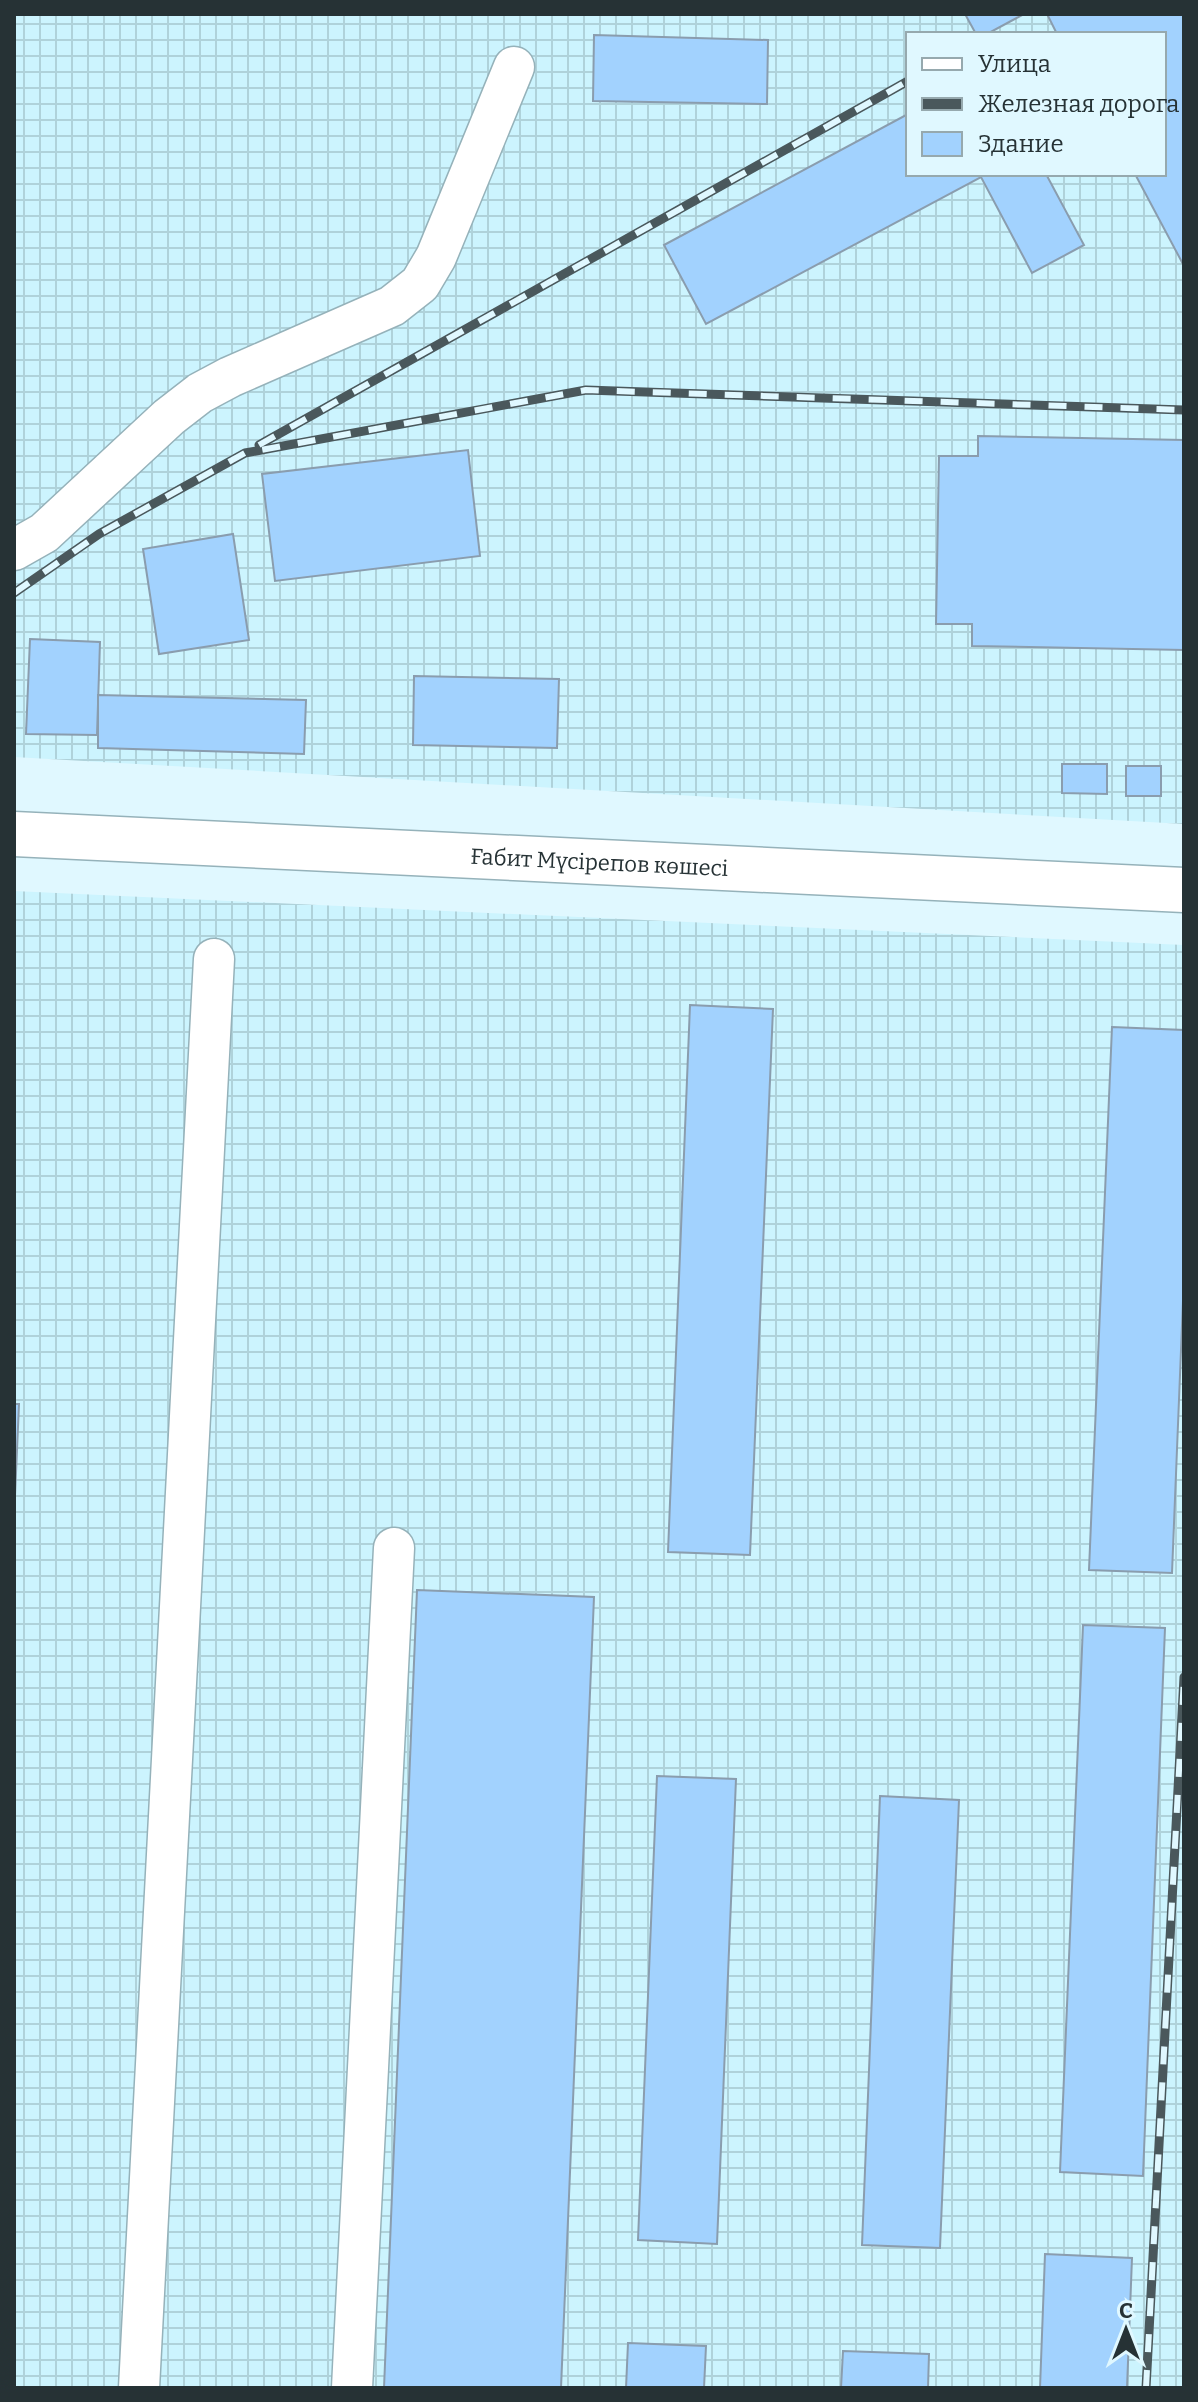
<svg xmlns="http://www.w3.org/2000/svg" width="1198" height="2402" viewBox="0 0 1198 2402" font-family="Bitter,serif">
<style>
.industrial{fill:url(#industrial-grid);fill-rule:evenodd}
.building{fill:#a2d2fe;stroke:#8a9dae;stroke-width:2}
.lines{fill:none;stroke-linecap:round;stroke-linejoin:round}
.minor-casing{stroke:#95b2ba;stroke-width:43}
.major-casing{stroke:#95b2ba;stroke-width:47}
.minor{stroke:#fff;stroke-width:40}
.major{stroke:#fff;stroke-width:44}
.rail-casing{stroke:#4a585c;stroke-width:9}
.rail{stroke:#e0f8ff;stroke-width:6;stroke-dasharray:18;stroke-linecap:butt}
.labels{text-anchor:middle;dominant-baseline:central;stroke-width:8;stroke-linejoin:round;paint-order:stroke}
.street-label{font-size:22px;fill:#263235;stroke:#e0f8ff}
</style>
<defs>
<pattern id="industrial-grid" width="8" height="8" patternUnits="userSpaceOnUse" patternTransform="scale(2)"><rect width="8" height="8" fill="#ccf4fe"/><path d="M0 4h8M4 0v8" fill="none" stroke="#afd2da"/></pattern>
</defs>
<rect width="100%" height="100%" fill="#e0f8ff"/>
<g class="industrial">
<path d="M 14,14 L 1184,14 L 1184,824 L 14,757 ZM 908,34 L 1164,34 L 1164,174 L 908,174 Z"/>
<path d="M 14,891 L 1184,945 L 1184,2388 L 14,2388 Z"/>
</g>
<g class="building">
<path d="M 965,14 L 1024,14 L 987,34 L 976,34 Z"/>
<path d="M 1047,14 L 1184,14 L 1184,266 L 1135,174 L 1164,174 L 1164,34 L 1057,34 Z"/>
<path d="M 594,35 L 768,40 L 767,104 L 593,101 Z"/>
<path d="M 908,114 L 908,174 L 1046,174 L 1084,245 L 1032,273 L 981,177 L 706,324 L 664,245 Z"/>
<path d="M 978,436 L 1184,440 L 1184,650 L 972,646 L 972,624 L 936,624 L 939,456 L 978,456 Z"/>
<path d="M 468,450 L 480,556 L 275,581 L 262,474 Z"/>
<path d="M 233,534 L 249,640 L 159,654 L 143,549 Z"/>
<path d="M 30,639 L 100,642 L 97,735 L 26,734 Z"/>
<path d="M 414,676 L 559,679 L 557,748 L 413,745 Z"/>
<path d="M 98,695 L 306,700 L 304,754 L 98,748 Z"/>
<path d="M 1062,764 L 1107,764 L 1107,794 L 1062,793 Z"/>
<rect x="1126" y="766" width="35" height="30"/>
<path d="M 690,1005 L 773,1009 L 750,1555 L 668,1552 Z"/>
<path d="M 1112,1027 L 1184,1030 L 1184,1276 L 1172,1573 L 1089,1570 Z"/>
<path d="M 14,1404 L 19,1404 L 15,1496 L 14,1496 Z"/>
<path d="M 417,1590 L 594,1597 L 561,2388 L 384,2388 Z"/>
<path d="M 1083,1625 L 1165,1628 L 1143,2176 L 1060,2172 Z"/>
<path d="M 657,1776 L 736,1779 L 717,2244 L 638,2240 Z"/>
<path d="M 880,1796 L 959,1800 L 940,2248 L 862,2245 Z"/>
<path d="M 1045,2254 L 1132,2258 L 1127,2388 L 1040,2388 Z"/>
<path d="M 628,2343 L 706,2346 L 704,2388 L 626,2388 Z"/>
<path d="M 843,2351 L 929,2354 L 928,2388 L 841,2388 Z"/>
</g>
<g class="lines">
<g class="minor-casing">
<g id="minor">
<path d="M 14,550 L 44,533 L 169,417 L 200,393 L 230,377 L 392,306 L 420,284 L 436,257 L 514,67"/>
<path d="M 139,2388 L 214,959"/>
<path d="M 352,2388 L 394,1548"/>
</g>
</g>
<g class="major-casing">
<g id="major">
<path id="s1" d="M 14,834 L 1184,890"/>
</g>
</g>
<use href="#minor" class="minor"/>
<use href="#major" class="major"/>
<g class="rail-casing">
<g id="rail">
<path d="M 259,445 L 908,81"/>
<path d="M 14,593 L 99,534 L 245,453 L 586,390 L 1184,410"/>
<path d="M 1146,2388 L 1184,1677"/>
</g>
</g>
<use href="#rail" class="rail"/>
</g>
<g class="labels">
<g class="street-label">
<text stroke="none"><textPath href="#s1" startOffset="586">Ғабит Мүсірепов көшесі</textPath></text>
</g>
</g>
<rect width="1198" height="2402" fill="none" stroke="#263235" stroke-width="32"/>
<rect x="906" y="32" width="260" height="144" fill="#e0f8ff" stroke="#96a9ae" stroke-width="2"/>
<rect x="922" y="58" width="40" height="12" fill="#ffffff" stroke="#96a9ae" stroke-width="2"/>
<text x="978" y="72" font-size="24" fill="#263235">Улица</text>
<rect x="922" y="98" width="40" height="12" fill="#4a585c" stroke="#96a9ae" stroke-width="2"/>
<text x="978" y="112" font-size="24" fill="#263235">Железная дорога</text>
<rect x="922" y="132" width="40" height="24" fill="#a2d2fe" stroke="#96a9ae" stroke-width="2"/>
<text x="978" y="152" font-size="24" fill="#263235">Здание</text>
<g transform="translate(1126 2330)" stroke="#e0f8ff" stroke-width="6" paint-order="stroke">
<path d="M0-6L14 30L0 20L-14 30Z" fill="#263235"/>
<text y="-12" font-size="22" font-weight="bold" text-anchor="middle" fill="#263235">С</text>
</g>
</svg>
